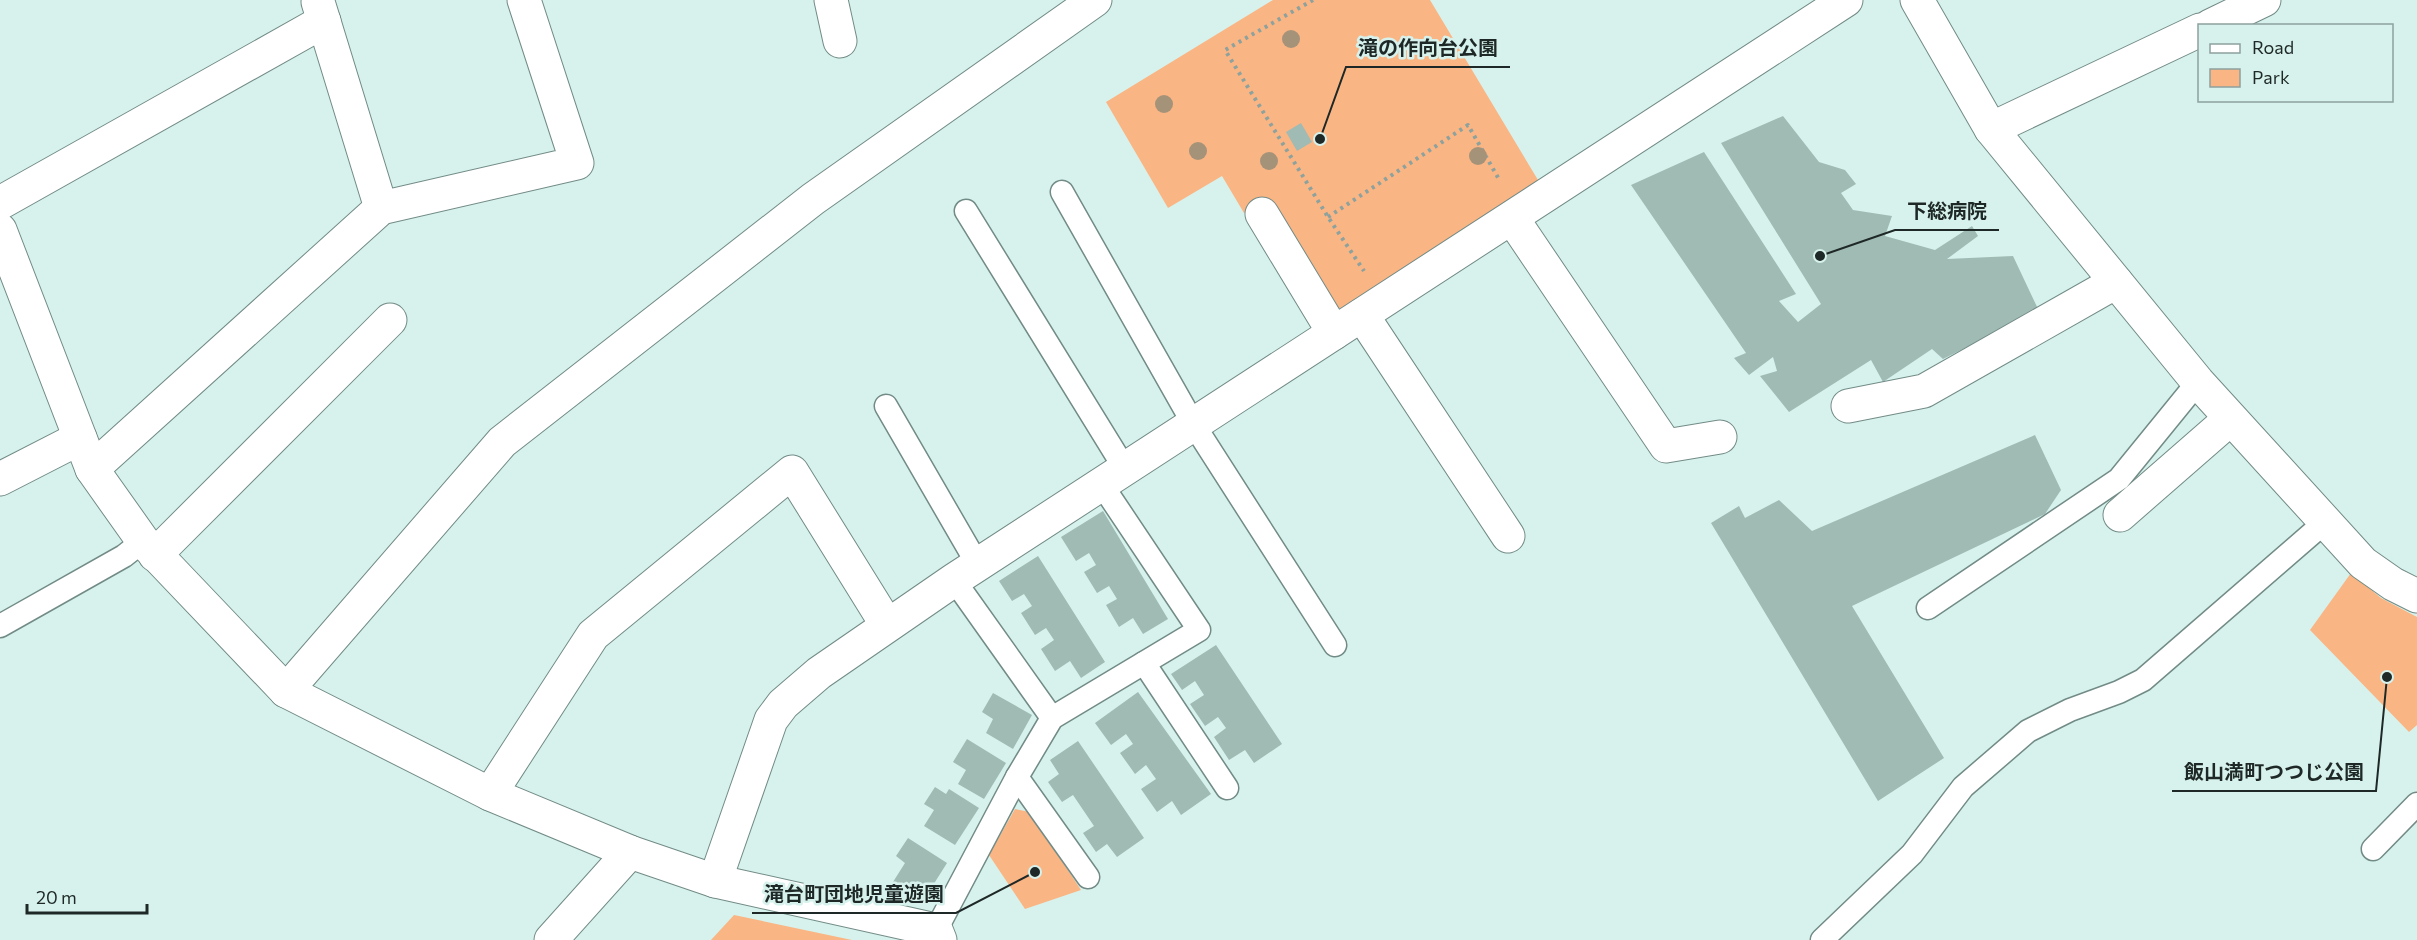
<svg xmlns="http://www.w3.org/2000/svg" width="2417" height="940" viewBox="0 0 2417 940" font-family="Commissioner,'Noto Sans JP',sans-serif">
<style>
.green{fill:#fab584}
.building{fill:#a0bab4}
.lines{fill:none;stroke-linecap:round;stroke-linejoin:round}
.service-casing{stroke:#728b86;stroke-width:25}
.minor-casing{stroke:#728b86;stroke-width:35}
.path{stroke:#8da19d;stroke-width:4;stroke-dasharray:3 4.5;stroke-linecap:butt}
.service{stroke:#fff;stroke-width:22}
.minor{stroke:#fff;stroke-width:33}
.tree{fill:#a49379}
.leader{fill:none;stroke:#1e2826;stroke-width:2}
.callout-dot{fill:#1e2826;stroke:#d7f2ec;stroke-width:2}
.callout-label{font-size:20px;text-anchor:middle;font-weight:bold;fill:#1e2826;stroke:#d7f2ec;stroke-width:5;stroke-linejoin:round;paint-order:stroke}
</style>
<rect width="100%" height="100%" fill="#d7f2ec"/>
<g class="green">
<path d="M 1273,0 L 1430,0 L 1541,185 L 1350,310 L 1333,307 L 1268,198 L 1244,213 L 1222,176 L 1168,208 L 1106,102 Z"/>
<path d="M 2351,573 L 2381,598 L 2417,617 L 2417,725 L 2409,732 L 2310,630 Z"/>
<path d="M 1015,809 L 1030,812 L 1081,890 L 1025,909 L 989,855 Z"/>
<path d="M 734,915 L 852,940 L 711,940 Z"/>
</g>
<g class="building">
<path d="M 1783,116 L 1819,162 L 1845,170 L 1856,184 L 1841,193 L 1853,210 L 1892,216 L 1885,236 L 1935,250 L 1972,226 L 1978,236 L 1947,259 L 2013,256 L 2039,311 L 1943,359 L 1932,349 L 1883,382 L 1871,360 L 1789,412 L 1760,376 L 1777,371 L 1773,357 L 1749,375 L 1734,358 L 1746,353 L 1631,185 L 1704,152 L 1796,294 L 1779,301 L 1798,322 L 1821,304 L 1721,143 Z"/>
<path d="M 1301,123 L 1312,142 L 1297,151 L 1286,132 Z"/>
<path d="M 2035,435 L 2061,490 L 2045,514 L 1852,606 L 1944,758 L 1878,801 L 1711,523 L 1739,506 L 1745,518 L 1779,500 L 1812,531 Z"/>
<path d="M 1103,511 L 1168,619 L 1143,634 L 1133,618 L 1119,627 L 1106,605 L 1117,599 L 1109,586 L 1097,593 L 1084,572 L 1096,565 L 1089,553 L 1076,561 L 1061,537 Z"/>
<path d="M 1038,556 L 1105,662 L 1081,678 L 1070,661 L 1055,671 L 1041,649 L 1054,640 L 1046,628 L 1035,635 L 1021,613 L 1032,606 L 1024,594 L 1012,601 L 999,581 Z"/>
<path d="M 1216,645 L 1282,744 L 1254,763 L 1245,750 L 1229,760 L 1214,737 L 1226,728 L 1218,717 L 1205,726 L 1190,704 L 1204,695 L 1195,681 L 1182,690 L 1171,674 Z"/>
<path d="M 1138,692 L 1211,794 L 1181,815 L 1172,801 L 1157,812 L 1141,789 L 1156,779 L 1146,765 L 1135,774 L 1120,753 L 1133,744 L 1126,734 L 1111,745 L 1095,723 Z"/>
<path d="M 993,693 L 1032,715 L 1013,749 L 986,733 L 993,719 L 982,712 Z"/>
<path d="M 967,739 L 1006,763 L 984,799 L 958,784 L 966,770 L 953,762 Z"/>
<path d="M 1078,741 L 1144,838 L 1117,857 L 1107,844 L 1096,852 L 1083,833 L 1094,826 L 1073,795 L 1062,802 L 1048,782 L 1059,774 L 1050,760 Z"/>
<path d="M 935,787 L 946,794 L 949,789 L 979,808 L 955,845 L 924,826 L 934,810 L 924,804 Z"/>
<path d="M 908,838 L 947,863 L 923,901 L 893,882 L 905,863 L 896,856 Z"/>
</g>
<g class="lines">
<g class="service-casing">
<g id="service">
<path d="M 1062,192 L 1194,425 L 1335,645"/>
<path d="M 966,211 L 1125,469"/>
<path d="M 886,406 L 978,565"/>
<path d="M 954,580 L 1052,718"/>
<path d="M 1928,608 L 2119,479 L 2198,382"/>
<path d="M 0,626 L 124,556 L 143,541"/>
<path d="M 1144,663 L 1227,788"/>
<path d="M 1017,777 L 1088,877"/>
<path d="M 2373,849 L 2417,804"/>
<path d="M 936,930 L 1017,777 L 1052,718 L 1199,630 L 1102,485"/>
<path d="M 1822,940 L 1912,854 L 1963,787 L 2028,731 L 2070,710 L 2119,692 L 2143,680 L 2324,523"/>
</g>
</g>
<g class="minor-casing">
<g id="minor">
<path d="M 831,0 L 840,41"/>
<path d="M 1917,0 L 1991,129 L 2198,382 L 2363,563 L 2393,584 L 2417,596"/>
<path d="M 318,2 L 381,208"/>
<path d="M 2210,26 L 2264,0"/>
<path d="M 1991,129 L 2200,30"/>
<path d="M 0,203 L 324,21"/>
<path d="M 1262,214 L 1334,333"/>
<path d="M 1512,218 L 1666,446 L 1720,437"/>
<path d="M 0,230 L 92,469 L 143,541 L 286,691 L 490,794 L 630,852 L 715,881 L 936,930 L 940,940"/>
<path d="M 1362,315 L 1508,536"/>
<path d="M 1848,406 L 1924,391 L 2116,282"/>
<path d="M 92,469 L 381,208 L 577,163 L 524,0"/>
<path d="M 0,479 L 80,438"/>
<path d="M 2120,515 L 2230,419"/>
<path d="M 155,555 L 390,320"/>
<path d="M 286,691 L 502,442 L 813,199 L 1095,0"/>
<path d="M 490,794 L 593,635 L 792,472 L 887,625"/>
<path d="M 715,881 L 771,720 L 783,704 L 819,673 L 954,580 L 1846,0"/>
<path d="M 551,940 L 630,852"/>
</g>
</g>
<g class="path">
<path d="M 1313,0 L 1225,50 L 1328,217 L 1364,271"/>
<path d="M 1328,217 L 1468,125 L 1500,181"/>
</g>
<use href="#service" class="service"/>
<use href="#minor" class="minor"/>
</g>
<g class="tree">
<circle cx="1291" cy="39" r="9"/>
<circle cx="1164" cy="104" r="9"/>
<circle cx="1198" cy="151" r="9"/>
<circle cx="1478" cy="156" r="9"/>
<circle cx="1269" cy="161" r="9"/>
</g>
<path class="leader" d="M1320 139L1346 67H1510M1820 256L1895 230H1999M2387 677L2376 791H2172M1035 872L956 913H752"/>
<g class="callout-dot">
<circle cx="1320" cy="139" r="6"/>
<circle cx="1820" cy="256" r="6"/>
<circle cx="2387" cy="677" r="6"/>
<circle cx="1035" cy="872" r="6"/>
</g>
<g class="callout-label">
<text x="1428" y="55">滝の作向台公園</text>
<text x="1947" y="218">下総病院</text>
<text x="2274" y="779">飯山満町つつじ公園</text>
<text x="854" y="901">滝台町団地児童遊園</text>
</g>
<rect x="2198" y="24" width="195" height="78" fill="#d7f2ec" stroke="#8da19d" stroke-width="1.5"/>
<rect x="2210" y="44" width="30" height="9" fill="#ffffff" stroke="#8da19d" stroke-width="1.5"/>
<text x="2252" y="54" font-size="18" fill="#1e2826">Road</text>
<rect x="2210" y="69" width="30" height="18" fill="#fab584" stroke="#8da19d" stroke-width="1.5"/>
<text x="2252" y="84" font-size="18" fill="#1e2826">Park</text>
<path d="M27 904v9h120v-9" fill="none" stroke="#1e2826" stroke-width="3"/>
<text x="36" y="904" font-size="18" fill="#1e2826" stroke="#d7f2ec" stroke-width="4.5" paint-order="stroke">20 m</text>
</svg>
